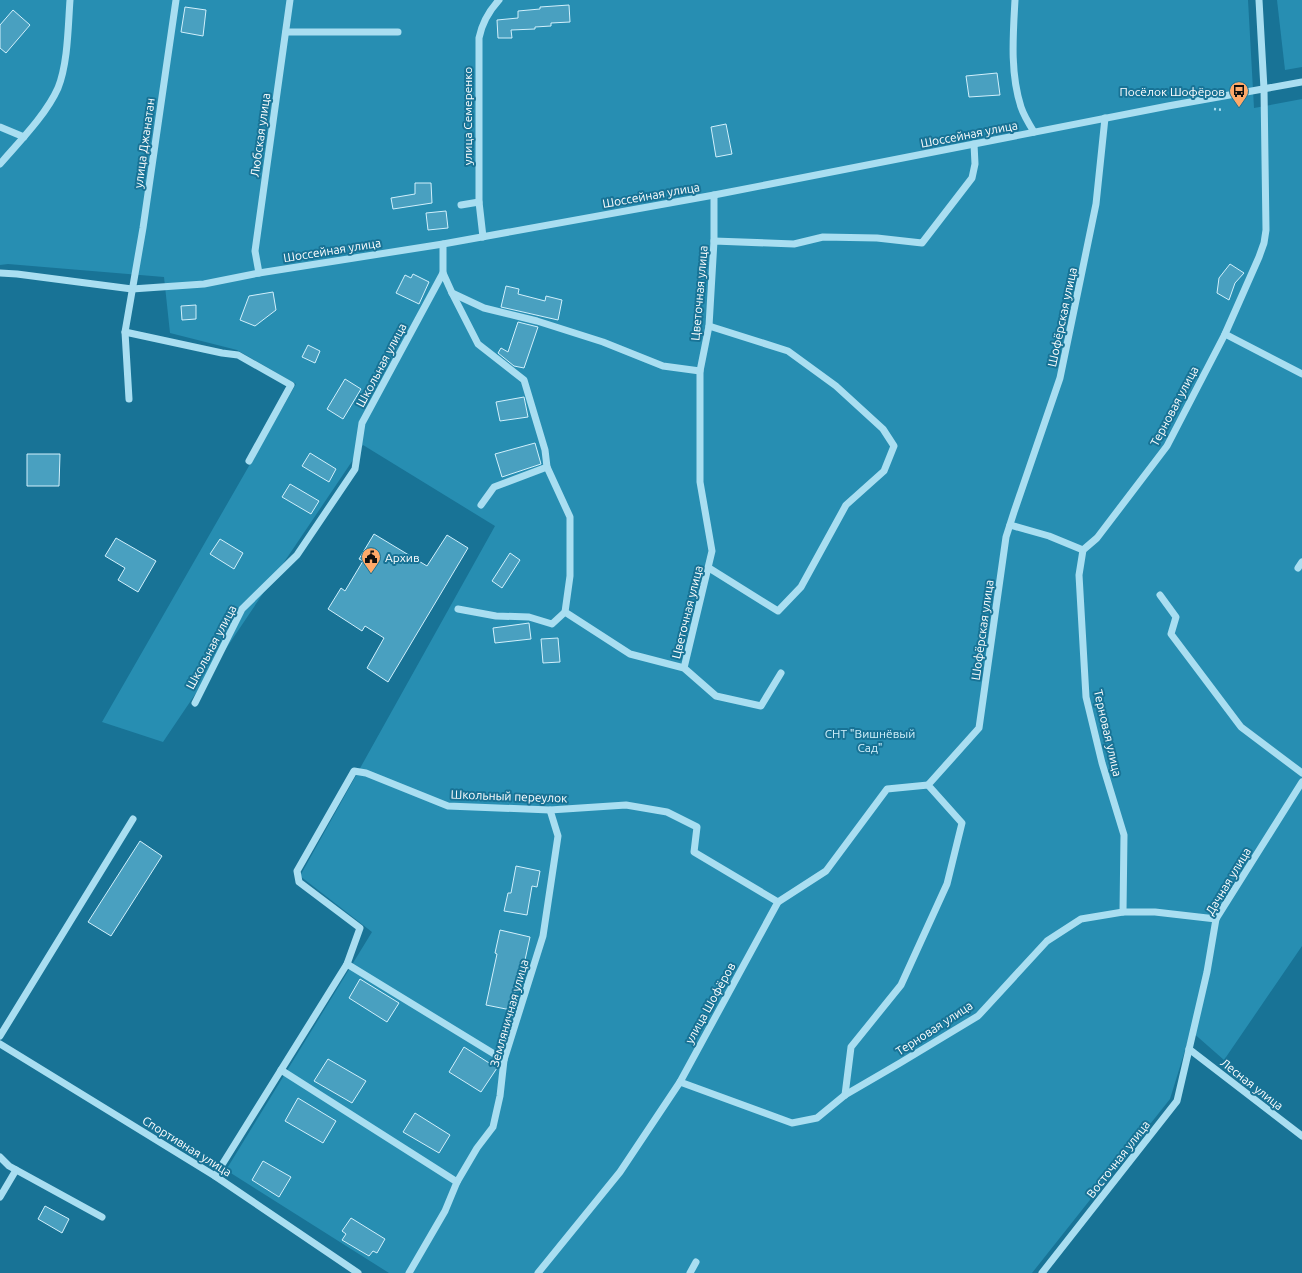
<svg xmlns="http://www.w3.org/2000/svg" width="1302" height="1273" viewBox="0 0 1302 1273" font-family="Ubuntu,sans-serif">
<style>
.green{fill:#278eb2}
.building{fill:#49a0c0;stroke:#d1f0fc}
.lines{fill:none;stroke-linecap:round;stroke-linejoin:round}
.path{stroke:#a9def1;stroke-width:2.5;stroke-dasharray:2 3;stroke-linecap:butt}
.minor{stroke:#a9def1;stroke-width:7}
.labels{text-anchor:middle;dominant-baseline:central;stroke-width:4;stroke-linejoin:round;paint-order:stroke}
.poi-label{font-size:12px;fill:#fff;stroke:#187396;text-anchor:end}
.street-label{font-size:12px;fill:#fff;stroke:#187396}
.park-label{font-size:12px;fill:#d3f1fc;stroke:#187396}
</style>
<rect width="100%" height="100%" fill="#187396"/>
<g class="green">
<path d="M 0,0 L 1248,0 L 1254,108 L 1302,99 L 1302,946 L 1224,1060 L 1191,1031 L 1170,1099 L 1032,1273 L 389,1273 L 226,1170 L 372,932 L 300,876 L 495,526 L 363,445 L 163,742 L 102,722 L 296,384 L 237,350 L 170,333 L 164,277 L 8,264 L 0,265 Z"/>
<path d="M 1277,0 L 1302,0 L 1302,67 L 1285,70 Z"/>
</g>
<g class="building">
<path d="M 569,5 L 570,22 L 551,23 L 551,26 L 535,27 L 535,29 L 511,30 L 512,38 L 498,38 L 497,20 L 518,18 L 518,11 L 540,9 L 540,7 Z"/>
<path d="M 185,7 L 206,10 L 203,36 L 181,32 Z"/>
<path d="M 13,10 L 30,25 L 6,53 L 0,48 L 0,25 Z"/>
<path d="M 997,73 L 1000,95 L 969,97 L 966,76 Z"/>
<path d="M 726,124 L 732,154 L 716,157 L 711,127 Z"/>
<path d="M 415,183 L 431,183 L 432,203 L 393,209 L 391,198 L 415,194 Z"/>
<path d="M 446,211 L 448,228 L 428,230 L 426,213 Z"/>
<path d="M 1230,264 L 1244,273 L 1235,283 L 1229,300 L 1217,293 L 1219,278 Z"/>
<path d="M 413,274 L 429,282 L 419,304 L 396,293 L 405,275 L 411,278 Z"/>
<path d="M 506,286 L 519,289 L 518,294 L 545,301 L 546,296 L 562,300 L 558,320 L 501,307 Z"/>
<path d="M 273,292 L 276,310 L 255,326 L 240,320 L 249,296 Z"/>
<path d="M 196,305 L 196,319 L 182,320 L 181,306 Z"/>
<path d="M 518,322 L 538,327 L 524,368 L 514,366 L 498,353 L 501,348 L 508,352 Z"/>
<path d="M 308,345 L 320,351 L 315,363 L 302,357 Z"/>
<path d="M 345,379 L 361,389 L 343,419 L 327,409 Z"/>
<path d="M 524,397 L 528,417 L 500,421 L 496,402 Z"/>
<path d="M 535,443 L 541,464 L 502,477 L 495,454 Z"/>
<path d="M 310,453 L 336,469 L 329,482 L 302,466 Z"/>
<path d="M 27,454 L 60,454 L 59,486 L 27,486 Z"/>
<path d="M 290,484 L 319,501 L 311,514 L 282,497 Z"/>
<path d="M 374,534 L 427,566 L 447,535 L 468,548 L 388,682 L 367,668 L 384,638 L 365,626 L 362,631 L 328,609 L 341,588 L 345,591 L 363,561 L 359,559 Z"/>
<path d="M 116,538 L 156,561 L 138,592 L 118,580 L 125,568 L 105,556 Z"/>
<path d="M 220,539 L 243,553 L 234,569 L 210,554 Z"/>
<path d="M 510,553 L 520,560 L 502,588 L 492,581 Z"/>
<path d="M 529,623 L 531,639 L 495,643 L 493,628 Z"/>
<path d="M 558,638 L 560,662 L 543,663 L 541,639 Z"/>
<path d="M 140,841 L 162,856 L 111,936 L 88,922 Z"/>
<path d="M 516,866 L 540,871 L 537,887 L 532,886 L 527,915 L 504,911 L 508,893 L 511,893 Z"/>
<path d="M 500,930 L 530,937 L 525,960 L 522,960 L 511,1010 L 486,1005 L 497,954 L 495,953 Z"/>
<path d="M 360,979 L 399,1003 L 387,1022 L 349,998 Z"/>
<path d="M 464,1047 L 497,1068 L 481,1092 L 449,1072 Z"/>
<path d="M 328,1059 L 366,1081 L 352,1103 L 314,1081 Z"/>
<path d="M 298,1098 L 336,1121 L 323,1143 L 285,1121 Z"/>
<path d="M 415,1113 L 450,1135 L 439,1153 L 403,1132 Z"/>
<path d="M 263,1161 L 291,1177 L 279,1197 L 252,1180 Z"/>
<path d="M 45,1206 L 69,1219 L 62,1233 L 38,1219 Z"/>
<path d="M 351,1218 L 385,1239 L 377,1253 L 373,1251 L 369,1256 L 342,1240 L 346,1234 L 342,1231 Z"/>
</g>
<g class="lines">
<path class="path" d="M 1214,109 L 1224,110"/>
<g class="minor">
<path d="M 1015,0 C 1013,36 1010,73 1021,107 C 1024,116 1029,124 1034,132"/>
<path d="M 286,32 L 398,32"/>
<path d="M 0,127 L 24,137"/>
<path d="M 0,164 C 19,142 46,115 58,88 C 68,63 68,27 70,0"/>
<path d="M 714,195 L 714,241"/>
<path d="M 461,205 L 479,202"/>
<path d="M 483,237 L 479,202 L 479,38 C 482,23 489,11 499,0"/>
<path d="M 0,273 L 17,274 L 132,289 L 204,284 L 259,273 L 443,244 L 714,195 L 1168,106 L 1302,82"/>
<path d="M 259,273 L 255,251 L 290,0"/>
<path d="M 443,273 L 443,244"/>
<path d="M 452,293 L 478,344 L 524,380 L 545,450 L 547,467 L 570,517 L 570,576 L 565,612 L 630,654 L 684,668 L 716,696 L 761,706 L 781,673"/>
<path d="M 709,326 L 788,351 L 836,386 L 883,429 L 894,446 L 884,471 L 846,505 L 801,587 L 778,611 L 709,568"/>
<path d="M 125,332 L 222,353 L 238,355 L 291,385 L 249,461"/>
<path d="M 1225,334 L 1302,374"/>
<path d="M 129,399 L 125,332 L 143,228 L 176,0"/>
<path d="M 481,505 L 494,487 L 547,467"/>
<path d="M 1010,525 L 1049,536 L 1083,550"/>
<path d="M 1298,568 L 1302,562"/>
<path d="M 1160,595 L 1176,617 L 1171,634 L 1241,727 L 1302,773"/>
<path d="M 458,609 L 496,616 L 529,617 L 552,624 L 565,612"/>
<path d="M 684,668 L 712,551 L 700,482 L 700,371 L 709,326 L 714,241 L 794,244 L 823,237 L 877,238 L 922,243 L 972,178 L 975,164 L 974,144"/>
<path d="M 195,703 L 242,609 L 297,555 L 355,469 L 362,423 L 443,273 L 452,293 L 484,308 L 537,321 L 603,342 L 663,366 L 700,371"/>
<path d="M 1123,912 L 1155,912 L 1216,919"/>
<path d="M 347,964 L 504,1060"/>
<path d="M 0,1036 L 133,819"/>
<path d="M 0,1044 L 215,1176 L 358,1273"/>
<path d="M 1189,1049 L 1302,1136"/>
<path d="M 281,1070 L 457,1182"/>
<path d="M 680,1082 L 792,1123 L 817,1118 L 845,1095 L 900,1063 L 978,1016 L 1047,941 L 1081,919 L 1123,912 L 1124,835 L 1102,763 L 1086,697 L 1079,575 L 1083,550 L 1097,538 L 1167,446 L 1225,334 L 1259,257 L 1264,243 L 1266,230 L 1264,89 L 1259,0"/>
<path d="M 845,1095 L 851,1047 L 901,985 L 947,884 L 962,823 L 928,785 L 979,728 L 1006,537 L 1014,512 L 1060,378 L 1096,204 L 1105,118"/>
<path d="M 0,1157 L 9,1166 L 102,1217"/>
<path d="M 215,1176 L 347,964 L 360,928 L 299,882 L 297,871 L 354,771 L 366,773 L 448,806 L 550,810 L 626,805 L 667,812 L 697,827 L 694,852 L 778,902"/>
<path d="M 0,1197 L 16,1170"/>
<path d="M 409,1273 L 445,1211 L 457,1182 L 477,1148 L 493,1127 L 500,1096 L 504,1060 L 543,936 L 558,836 L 550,810"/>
<path d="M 538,1273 L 620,1172 L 680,1082 L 778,902 L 826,871 L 887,789 L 928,785"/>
<path d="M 690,1273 L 696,1262"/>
<path d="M 1042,1273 L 1177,1101 L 1207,972 L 1216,919 L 1302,782"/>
</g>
</g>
<defs>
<g id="bus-pin" transform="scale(1)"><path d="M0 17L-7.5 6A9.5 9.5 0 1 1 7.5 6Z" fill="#ffa969" stroke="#187396"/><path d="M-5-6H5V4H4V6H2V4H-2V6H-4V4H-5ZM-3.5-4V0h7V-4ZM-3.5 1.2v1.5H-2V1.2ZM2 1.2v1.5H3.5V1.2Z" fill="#111"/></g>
<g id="civic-pin" transform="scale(1)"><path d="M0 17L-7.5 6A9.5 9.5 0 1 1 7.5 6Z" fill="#ffa969" stroke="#187396"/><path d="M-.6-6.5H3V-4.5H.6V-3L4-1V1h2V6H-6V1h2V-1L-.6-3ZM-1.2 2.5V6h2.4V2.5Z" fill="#111"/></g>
</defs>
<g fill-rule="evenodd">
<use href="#bus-pin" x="1239" y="91"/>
<use href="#civic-pin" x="371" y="557"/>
</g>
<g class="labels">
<g class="poi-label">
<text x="1225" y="91">Посёлок Шофёров</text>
<text x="385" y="557" text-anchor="start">Архив</text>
</g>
<g class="street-label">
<text transform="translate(467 116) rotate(-90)">улица Семеренко</text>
<text transform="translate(969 134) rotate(-11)">Шоссейная улица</text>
<text transform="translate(260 135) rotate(-82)">Любская улица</text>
<text transform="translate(144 143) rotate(-82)">улица Джанатан</text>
<text transform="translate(651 195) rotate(-10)">Шоссейная улица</text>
<text transform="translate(332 250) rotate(-9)">Шоссейная улица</text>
<text transform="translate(699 293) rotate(-85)">Цветочная улица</text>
<text transform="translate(1062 317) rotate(-78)">Шофёрская улица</text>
<text transform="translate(381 365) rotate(-62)">Школьная улица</text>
<text transform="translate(1174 406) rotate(-62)">Терновая улица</text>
<text transform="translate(687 612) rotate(-76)">Цветочная улица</text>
<text transform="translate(982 630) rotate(-82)">Шофёрская улица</text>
<text transform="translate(211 647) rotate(-62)">Школьная улица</text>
<text transform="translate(1108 733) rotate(77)">Терновая улица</text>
<text transform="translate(509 796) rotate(2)">Школьный переулок</text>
<text transform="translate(1228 881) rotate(-59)">Дачная улица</text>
<text transform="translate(710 1003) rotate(-61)">улица Шофёров</text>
<text transform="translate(509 1013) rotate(-74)">Земляничная улица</text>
<text transform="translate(934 1028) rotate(-33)">Терновая улица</text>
<text transform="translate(1252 1084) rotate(38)">Лесная улица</text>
<text transform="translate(187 1146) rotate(32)">Спортивная улица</text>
<text transform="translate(1118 1159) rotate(-52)">Восточная улица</text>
</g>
<g class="park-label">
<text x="870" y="733">СНТ "Вишнёвый<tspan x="870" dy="14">Сад"</tspan></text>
</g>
</g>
</svg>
